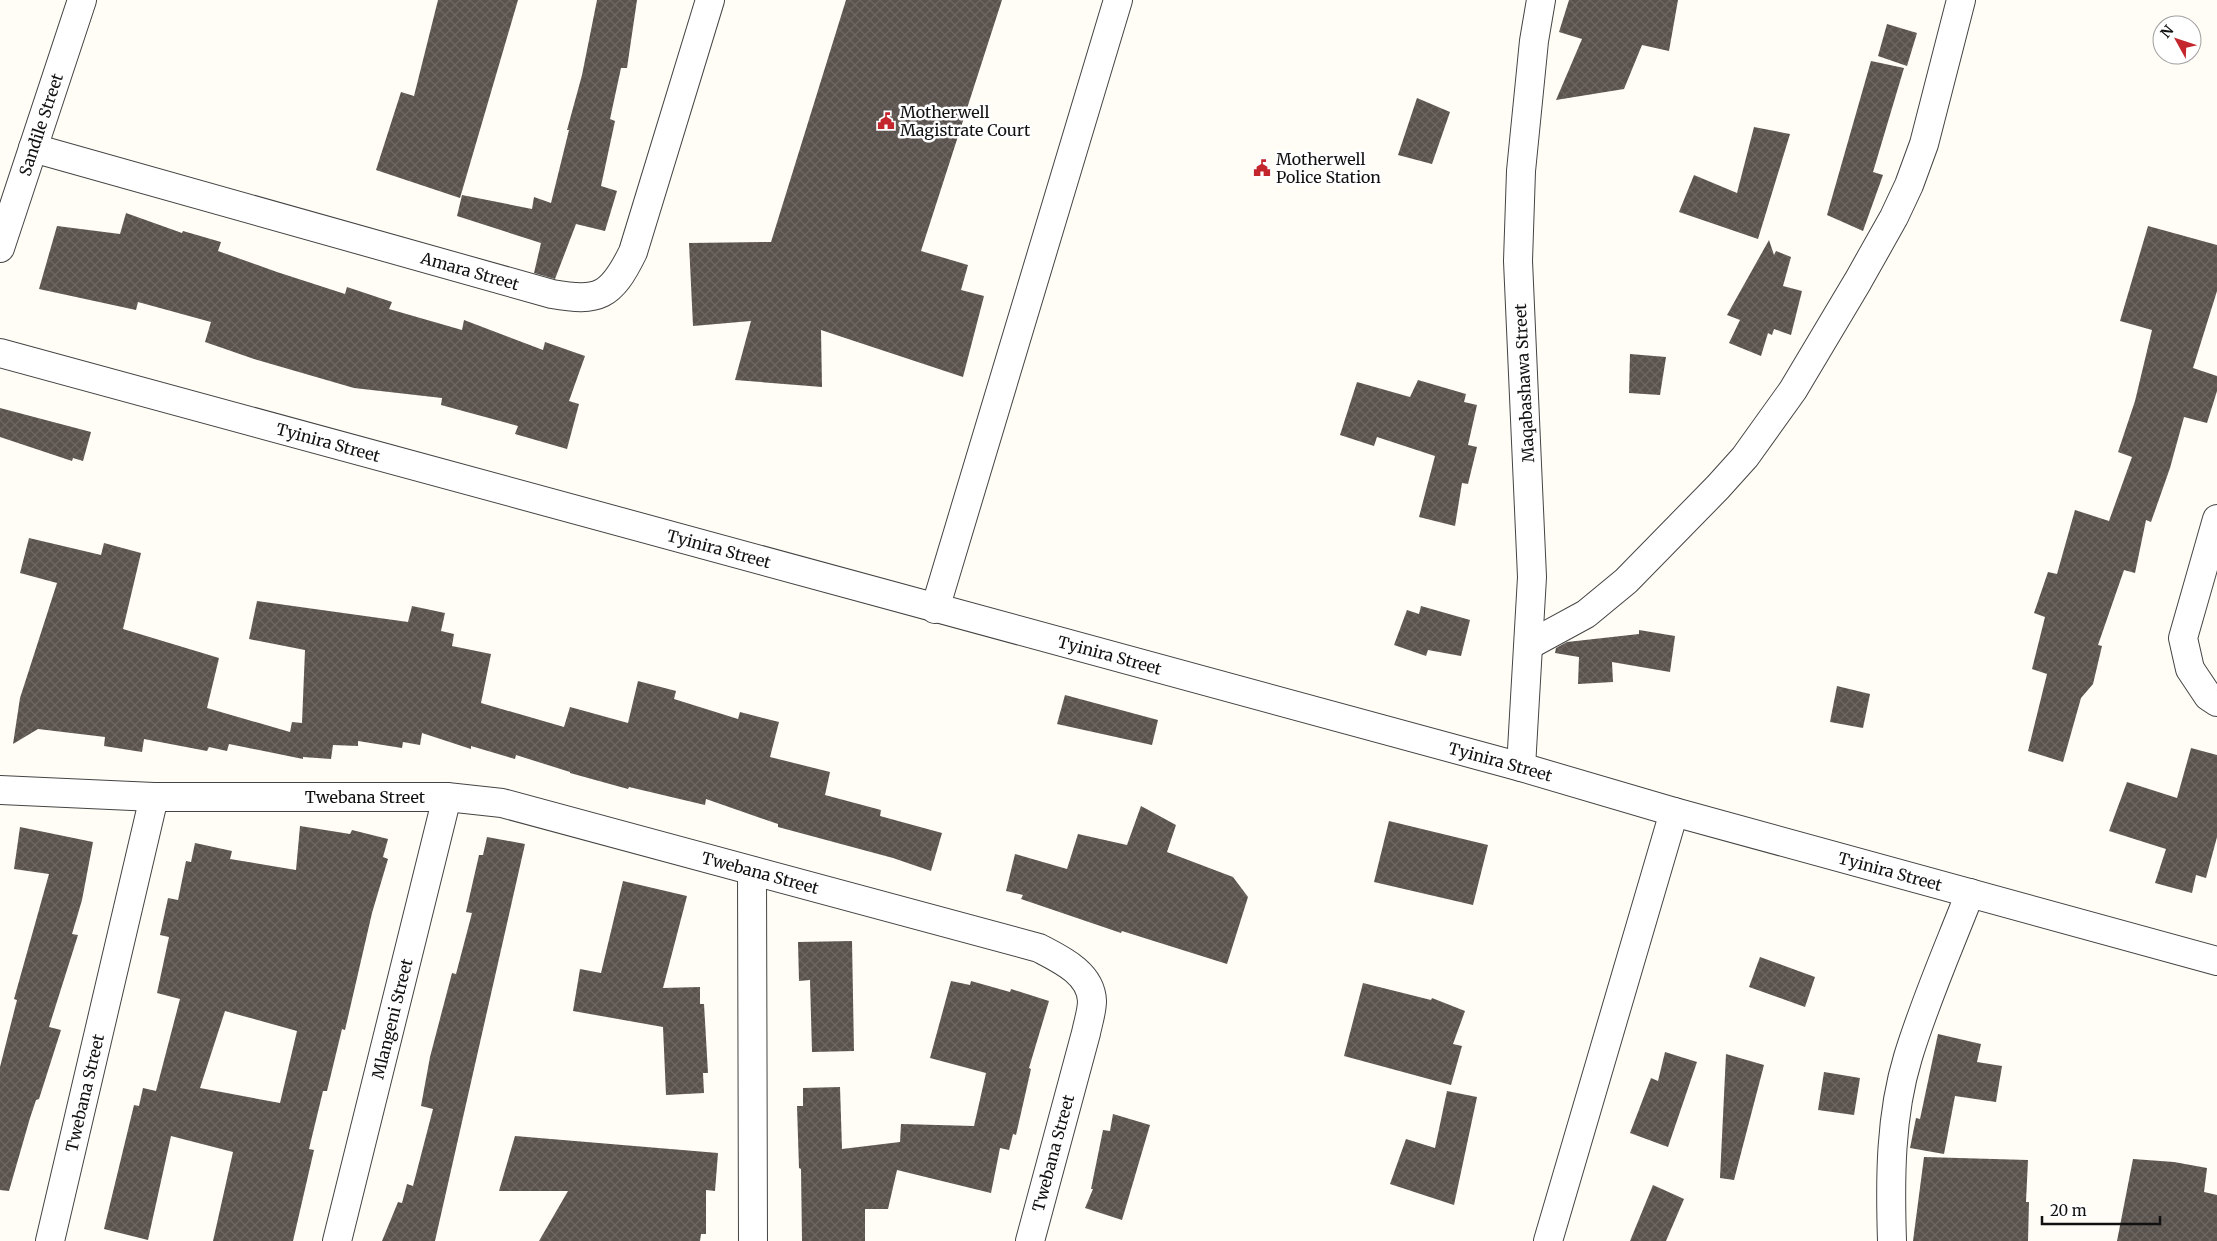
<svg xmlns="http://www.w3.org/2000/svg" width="2217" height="1241" viewBox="0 0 2217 1241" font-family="Merriweather,serif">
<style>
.building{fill:url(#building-cross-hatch);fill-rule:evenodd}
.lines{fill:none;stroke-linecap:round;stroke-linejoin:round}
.minor-casing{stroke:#444;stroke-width:30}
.minor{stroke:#fff;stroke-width:28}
.labels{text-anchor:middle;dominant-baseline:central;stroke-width:5;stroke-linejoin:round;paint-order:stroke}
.poi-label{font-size:16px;fill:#111;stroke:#fff;text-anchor:start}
.street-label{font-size:16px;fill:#111;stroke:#fff}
</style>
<defs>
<pattern id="building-cross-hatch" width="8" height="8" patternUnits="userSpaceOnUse" patternTransform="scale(1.25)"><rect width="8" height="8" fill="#5a524d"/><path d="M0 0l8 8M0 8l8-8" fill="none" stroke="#6d6662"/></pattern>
</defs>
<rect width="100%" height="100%" fill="#fffdf5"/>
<g class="building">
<path d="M 438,0 L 518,0 L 460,198 L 376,170 L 401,92 L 414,96 Z"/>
<path d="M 597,0 L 637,0 L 627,68 L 621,68 L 610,119 L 615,121 L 601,186 L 617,191 L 605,231 L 576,224 L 555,279 L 534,273 L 541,243 L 457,216 L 462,195 L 532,209 L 534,197 L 551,203 L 569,130 L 567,130 L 582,75 Z"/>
<path d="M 846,0 L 1002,0 L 921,251 L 968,265 L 961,290 L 984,296 L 963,377 L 821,330 L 822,387 L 735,380 L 751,321 L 693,326 L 689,243 L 771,242 Z"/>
<path d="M 1569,0 L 1678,0 L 1669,51 L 1642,45 L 1624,89 L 1556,100 L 1582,39 L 1559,32 Z"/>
<path d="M 1887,24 L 1917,33 L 1907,66 L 1878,56 Z"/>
<path d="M 1871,61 L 1904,68 L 1873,172 L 1883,175 L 1863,231 L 1827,215 Z"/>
<path d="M 1417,98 L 1450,112 L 1432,164 L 1398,155 Z"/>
<path d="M 1754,127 L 1790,134 L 1758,239 L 1679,212 L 1694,175 L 1737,193 Z"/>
<path d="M 126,213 L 182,233 L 183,231 L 221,242 L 218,251 L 277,272 L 345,294 L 347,287 L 392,302 L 389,309 L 462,330 L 464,320 L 543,350 L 545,342 L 585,356 L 569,401 L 579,404 L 567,449 L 515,434 L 518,426 L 441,405 L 442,398 L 354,388 L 254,359 L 205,342 L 211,322 L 138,302 L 136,310 L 39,289 L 57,226 L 120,234 Z"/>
<path d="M 2148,226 L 2217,245 L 2217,291 L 2193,368 L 2217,376 L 2217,391 L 2207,423 L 2184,417 L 2170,468 L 2151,522 L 2146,520 L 2135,573 L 2124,570 L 2098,645 L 2102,646 L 2093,684 L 2081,698 L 2063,762 L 2028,751 L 2047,674 L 2032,669 L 2045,617 L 2034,613 L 2048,572 L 2057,574 L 2075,510 L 2109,521 L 2132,457 L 2118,452 L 2135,401 L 2152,330 L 2120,321 Z"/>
<path d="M 1769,240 L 1774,255 L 1776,251 L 1791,257 L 1783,286 L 1802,291 L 1791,335 L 1774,329 L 1772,335 L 1768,333 L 1761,356 L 1729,343 L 1740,320 L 1727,315 Z"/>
<path d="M 1630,354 L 1666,357 L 1660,395 L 1629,393 Z"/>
<path d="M 1418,380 L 1466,394 L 1464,402 L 1477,405 L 1468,445 L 1477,447 L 1468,484 L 1462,483 L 1455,526 L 1419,517 L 1435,456 L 1377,437 L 1374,446 L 1340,435 L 1357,382 L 1410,397 Z"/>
<path d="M 0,408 L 91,432 L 83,461 L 73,458 L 72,461 L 0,437 Z"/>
<path d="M 29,538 L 101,555 L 104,543 L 141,553 L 123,629 L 219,658 L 207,708 L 290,732 L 292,722 L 302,723 L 305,650 L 249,639 L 257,601 L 408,622 L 412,606 L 445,613 L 441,631 L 454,634 L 452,646 L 491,654 L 481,703 L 564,727 L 570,707 L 628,723 L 638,681 L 676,691 L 674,699 L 738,719 L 740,712 L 779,722 L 770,757 L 830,772 L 825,795 L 881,810 L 880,816 L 942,833 L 931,871 L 893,858 L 778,827 L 778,824 L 706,799 L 705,805 L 629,787 L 628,789 L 570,773 L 570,772 L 516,755 L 515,759 L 471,746 L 471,749 L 422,733 L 420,745 L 403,742 L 402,748 L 358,741 L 358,746 L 333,745 L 331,759 L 303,757 L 303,759 L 229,744 L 227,751 L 209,747 L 207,751 L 144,739 L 142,752 L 104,746 L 105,737 L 38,729 L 13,744 L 20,698 L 57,583 L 20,573 Z"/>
<path d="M 1421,606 L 1470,620 L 1461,656 L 1428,650 L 1426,656 L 1394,645 L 1407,610 L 1419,614 Z"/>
<path d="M 1639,630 L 1675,636 L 1670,672 L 1612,662 L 1613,682 L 1578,684 L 1579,657 L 1555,653 L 1556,648 L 1567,642 L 1639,634 Z"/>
<path d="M 1837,686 L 1870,694 L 1863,728 L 1830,722 Z"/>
<path d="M 1065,695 L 1158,720 L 1152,745 L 1057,724 Z"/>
<path d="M 2191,748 L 2217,755 L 2217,837 L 2206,878 L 2196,875 L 2192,893 L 2155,883 L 2166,849 L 2109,831 L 2127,782 L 2177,798 Z"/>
<path d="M 1141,806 L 1176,825 L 1167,852 L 1233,877 L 1248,897 L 1227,964 L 1122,931 L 1121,933 L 1021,899 L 1023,895 L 1006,891 L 1015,854 L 1067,869 L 1078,834 L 1127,845 Z"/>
<path d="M 1389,821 L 1488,845 L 1473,905 L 1374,882 Z"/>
<path d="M 300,826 L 350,834 L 352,830 L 388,839 L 383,857 L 388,859 L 372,913 L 345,1030 L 342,1029 L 327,1091 L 323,1091 L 309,1149 L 314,1150 L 293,1241 L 213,1241 L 233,1152 L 171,1136 L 148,1240 L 104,1229 L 134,1105 L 139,1106 L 143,1088 L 156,1091 L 180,999 L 157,993 L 169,937 L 160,935 L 168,898 L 178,900 L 186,861 L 191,862 L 195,843 L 232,851 L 230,859 L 296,870 ZM 225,1011 L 297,1031 L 280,1103 L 200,1088 Z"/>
<path d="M 20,827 L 93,842 L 82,900 L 72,934 L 78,935 L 49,1027 L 61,1030 L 39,1099 L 36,1100 L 30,1118 L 9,1191 L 0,1190 L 0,1067 L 17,1000 L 14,999 L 49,874 L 14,869 Z"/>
<path d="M 487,837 L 525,844 L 435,1241 L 382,1241 L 398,1202 L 402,1203 L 407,1184 L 413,1186 L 433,1109 L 421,1106 L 430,1057 L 452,973 L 456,974 L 472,913 L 466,912 L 479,855 L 483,855 Z"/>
<path d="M 623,881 L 687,896 L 663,988 L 700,987 L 700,1004 L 704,1004 L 708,1073 L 703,1073 L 704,1093 L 666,1095 L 663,1027 L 573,1011 L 580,969 L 601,973 Z"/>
<path d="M 852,941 L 854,1051 L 812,1052 L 810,980 L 799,981 L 798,942 Z"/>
<path d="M 1760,957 L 1815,977 L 1805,1007 L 1749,987 Z"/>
<path d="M 951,981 L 970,985 L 971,981 L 1010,992 L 1011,989 L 1049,1001 L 1029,1068 L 1031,1069 L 1016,1135 L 1013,1134 L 1009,1150 L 1000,1148 L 991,1193 L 897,1170 L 888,1209 L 865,1209 L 865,1241 L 802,1241 L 801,1169 L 799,1168 L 797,1106 L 803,1106 L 803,1088 L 840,1087 L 842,1149 L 900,1142 L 901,1124 L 974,1126 L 986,1073 L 930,1058 Z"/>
<path d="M 1363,983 L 1431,1000 L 1432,998 L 1465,1011 L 1453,1044 L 1462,1046 L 1451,1085 L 1344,1056 Z"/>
<path d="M 1938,1034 L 1981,1044 L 1977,1062 L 2002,1066 L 1996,1102 L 1955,1096 L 1944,1154 L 1910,1148 L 1916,1118 L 1920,1119 Z"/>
<path d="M 1665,1052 L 1697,1062 L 1668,1147 L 1630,1133 L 1651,1078 L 1658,1081 Z"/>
<path d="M 1726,1054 L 1764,1065 L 1734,1180 L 1720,1178 Z"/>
<path d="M 1824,1072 L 1860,1078 L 1854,1115 L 1818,1110 Z"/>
<path d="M 1447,1091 L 1477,1097 L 1454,1205 L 1390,1184 L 1406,1139 L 1435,1148 Z"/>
<path d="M 1113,1114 L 1150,1125 L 1122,1220 L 1085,1208 L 1093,1189 L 1091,1189 L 1103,1130 L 1110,1131 Z"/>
<path d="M 515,1136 L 718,1153 L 715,1191 L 706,1190 L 706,1234 L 701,1234 L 700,1241 L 539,1241 L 568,1191 L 499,1191 Z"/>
<path d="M 1924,1157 L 2028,1160 L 2026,1202 L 2029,1202 L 2028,1241 L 1913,1241 Z"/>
<path d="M 2133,1159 L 2174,1162 L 2207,1168 L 2204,1192 L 2217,1195 L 2217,1241 L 2117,1241 Z"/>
<path d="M 1653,1185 L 1684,1199 L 1666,1241 L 1630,1241 Z"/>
</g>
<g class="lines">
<g class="minor-casing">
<g id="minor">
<path id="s1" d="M 33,148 L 552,294 C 599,302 611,297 633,252 L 710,0"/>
<path id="s2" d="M 0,248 L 82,0"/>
<path id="s3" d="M 0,353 L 1521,767 L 1674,812 L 2217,961"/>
<path d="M 2217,519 L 2183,638 L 2190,669 L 2208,696 L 2217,702"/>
<path d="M 935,609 L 1118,0"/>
<path d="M 1529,645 L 1586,614 L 1626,581 L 1718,487 L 1745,457 L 1793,390 L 1858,281 L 1894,217 L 1909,185 L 1924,144 L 1961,0"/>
<path d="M 1521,767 L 1532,577 L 1518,261 L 1521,171 L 1534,41 L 1541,0"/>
<path id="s4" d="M 0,790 L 154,797 L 447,797 L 502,803 L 1039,948 C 1060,959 1091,973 1092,1001 C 1092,1011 1088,1023 1086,1033 L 1030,1241"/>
<path d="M 752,871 L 753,1241"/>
<path id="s5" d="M 50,1241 L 154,797"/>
<path id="s6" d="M 337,1241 L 447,797"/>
<path d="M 1548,1241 L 1674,812"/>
<path d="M 1892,1241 C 1890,1179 1890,1116 1908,1057 C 1925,1001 1949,947 1970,893"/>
</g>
</g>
<use href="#minor" class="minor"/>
</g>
<defs>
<g id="civic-bare" transform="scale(1.35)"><path d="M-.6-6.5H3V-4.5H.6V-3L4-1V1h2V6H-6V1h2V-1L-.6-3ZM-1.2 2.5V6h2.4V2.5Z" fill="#c4262e" stroke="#fff" stroke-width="2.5" paint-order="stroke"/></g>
</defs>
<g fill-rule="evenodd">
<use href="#civic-bare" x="886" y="121"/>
<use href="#civic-bare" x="1262" y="168"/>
</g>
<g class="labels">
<g class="poi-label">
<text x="900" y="112">Motherwell<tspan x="900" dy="18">Magistrate Court</tspan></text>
<text x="1276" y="159">Motherwell<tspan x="1276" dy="18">Police Station</tspan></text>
</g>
<g class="street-label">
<text stroke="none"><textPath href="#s2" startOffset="130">Sandile Street</textPath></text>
<text stroke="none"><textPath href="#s1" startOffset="454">Amara Street</textPath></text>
<text transform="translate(1524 383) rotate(-93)">Maqabashawa Street</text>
<text stroke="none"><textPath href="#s3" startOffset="340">Tyinira Street</textPath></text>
<text stroke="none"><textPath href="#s3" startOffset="745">Tyinira Street</textPath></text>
<text stroke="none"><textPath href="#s3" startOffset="1150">Tyinira Street</textPath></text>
<text stroke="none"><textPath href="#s3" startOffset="1555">Tyinira Street</textPath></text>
<text stroke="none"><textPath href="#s4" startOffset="365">Twebana Street</textPath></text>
<text stroke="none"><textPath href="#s3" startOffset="1960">Tyinira Street</textPath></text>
<text stroke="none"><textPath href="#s4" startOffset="770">Twebana Street</textPath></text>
<text stroke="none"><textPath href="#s6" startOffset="229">Mlangeni Street</textPath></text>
<text stroke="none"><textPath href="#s5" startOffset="152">Twebana Street</textPath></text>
<text transform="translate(1053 1153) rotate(-75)">Twebana Street</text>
</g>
</g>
<g transform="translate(2177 40) rotate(310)"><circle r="24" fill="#ffffff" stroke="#a0a0a0"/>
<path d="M0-4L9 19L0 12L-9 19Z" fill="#c4262e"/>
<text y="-8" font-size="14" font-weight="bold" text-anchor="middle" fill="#111111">N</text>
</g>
<path d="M2042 1216v8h118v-8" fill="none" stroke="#111111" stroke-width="2.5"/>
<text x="2050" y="1216" font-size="15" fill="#111111" stroke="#ffffff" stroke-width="4" paint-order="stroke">20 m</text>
</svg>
